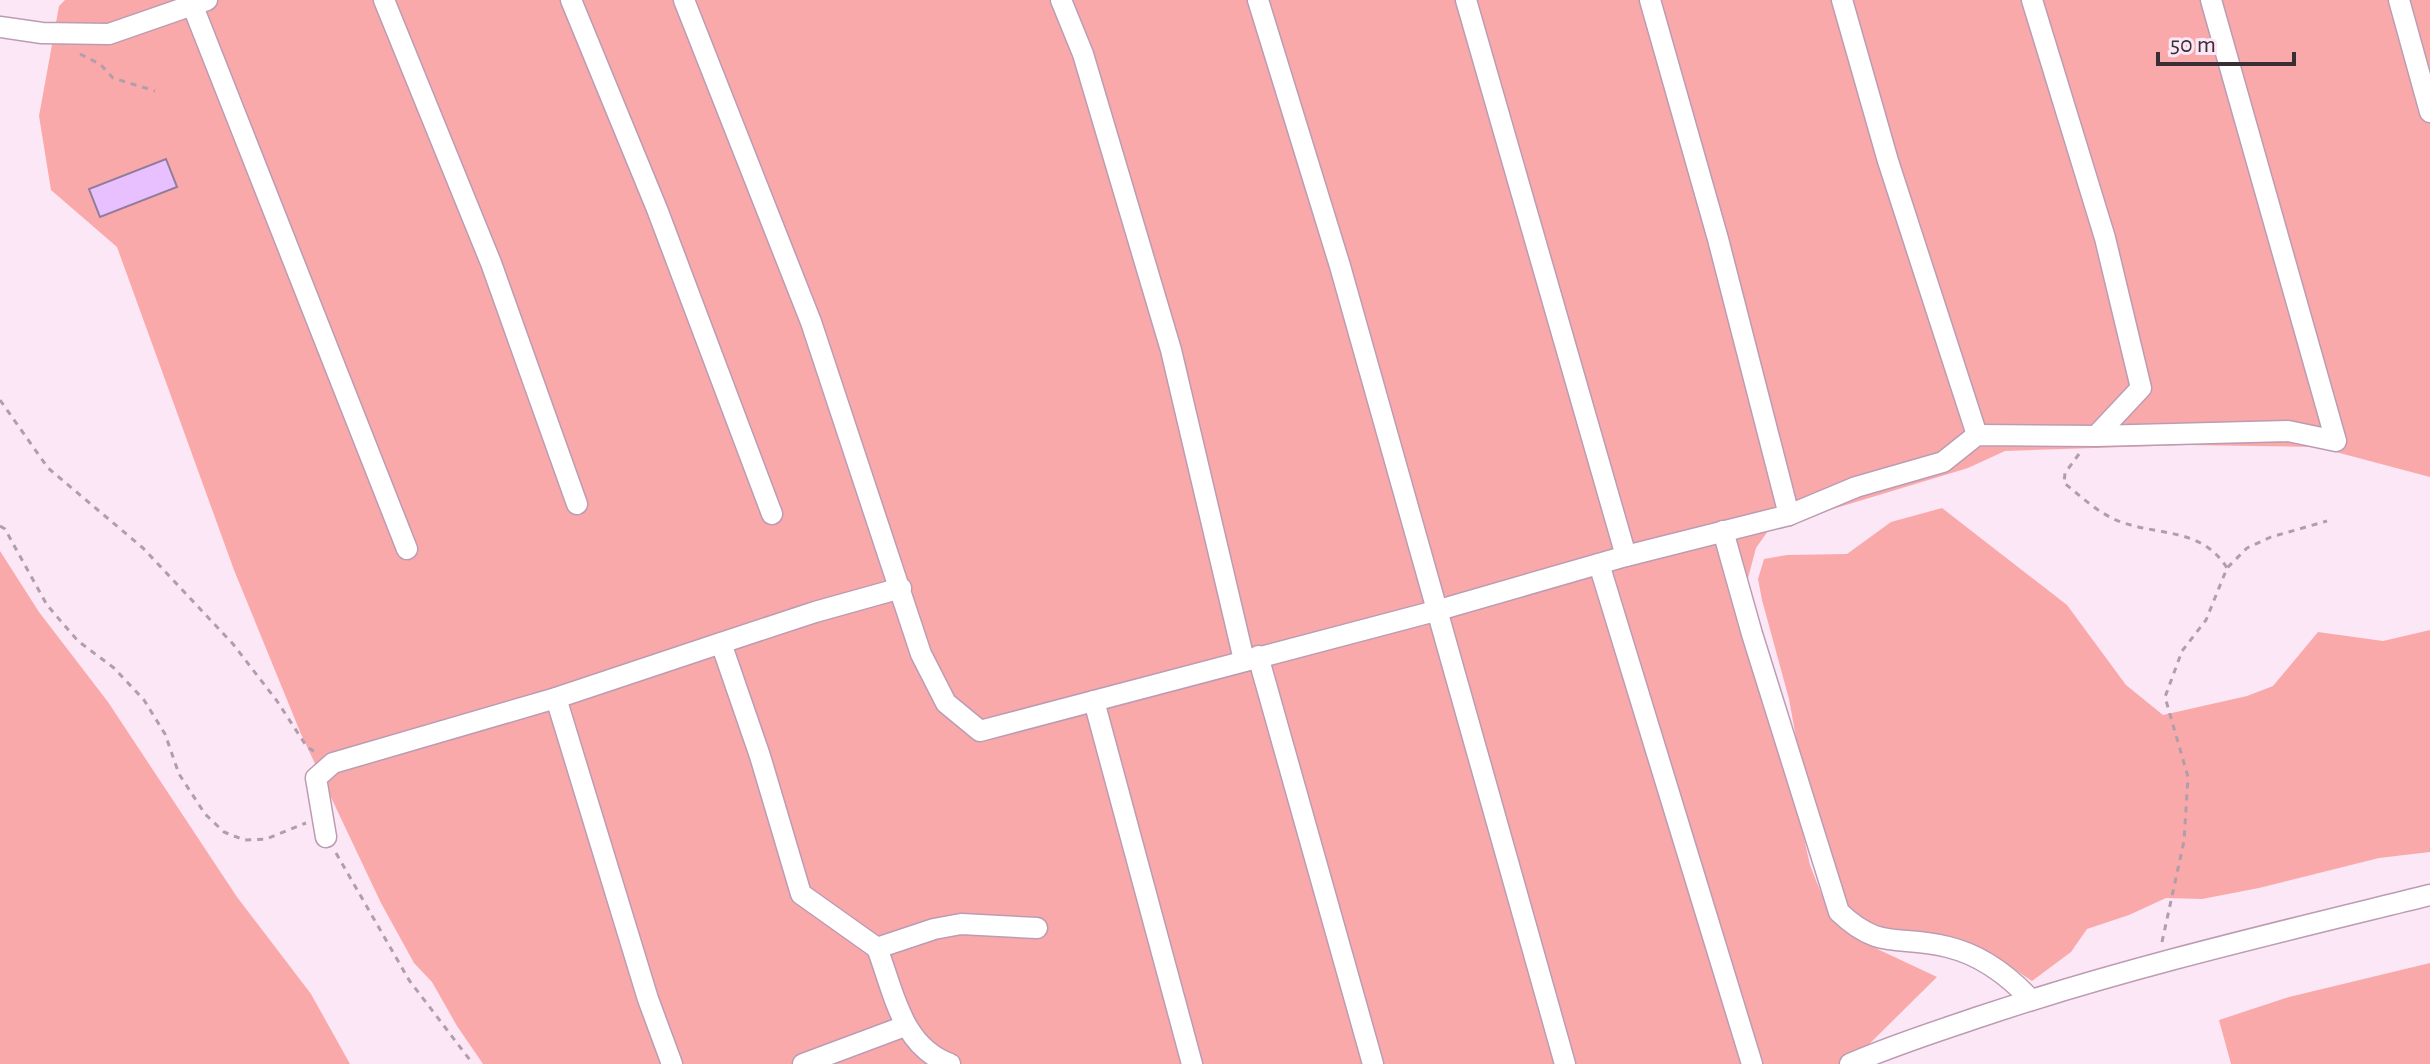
<svg xmlns="http://www.w3.org/2000/svg" width="2430" height="1064" viewBox="0 0 2430 1064" font-family="'Alegreya Sans',sans-serif">
<style>
.green{fill:#faa9aa}
.building{fill:#e9c0ff;stroke:#907d9b;stroke-width:2}
.lines{fill:none;stroke-linecap:round;stroke-linejoin:round}
.minor-casing{stroke:#bc9cb3;stroke-width:23}
.path{stroke:#b09eab;stroke-width:3;stroke-dasharray:6 6;stroke-linecap:butt}
.minor{stroke:#fff;stroke-width:20}
</style>
<rect width="100%" height="100%" fill="#fce7f6"/>
<g class="green">
<path d="M 65,0 L 2430,0 L 2430,477 L 2317,447 L 2186,445 L 2005,451 L 1968,468 L 1770,528 L 1756,548 L 1747,582 L 1810,865 L 1830,916 L 1871,946 L 1937,977 L 1849,1064 L 483,1064 L 457,1026 L 432,982 L 414,963 L 381,903 L 301,734 L 234,570 L 117,247 L 51,190 L 39,116 L 59,6 Z"/>
<path d="M 1942,508 L 2067,605 L 2126,685 L 2163,715 L 2247,696 L 2273,686 L 2318,632 L 2383,641 L 2430,630 L 2430,852 L 2379,858 L 2259,888 L 2202,899 L 2166,898 L 2129,915 L 2087,929 L 2071,952 L 2032,981 L 1993,955 L 1971,944 L 1945,936 L 1884,927 L 1859,918 L 1839,893 L 1801,765 L 1789,699 L 1762,600 L 1758,579 L 1764,559 L 1787,555 L 1847,554 L 1891,522 Z"/>
<path d="M 0,551 L 39,612 L 108,702 L 237,897 L 311,994 L 350,1064 L 0,1064 Z"/>
<path d="M 2430,963 L 2430,1064 L 2231,1064 L 2219,1020 L 2289,997 Z"/>
</g>
<path class="building" d="M 166,159 L 177,187 L 100,217 L 89,189 Z"/>
<g class="lines">
<g class="minor-casing">
<g id="minor">
<path d="M 384,0 L 491,263 L 577,504"/>
<path d="M 571,0 L 657,209 L 772,514"/>
<path d="M 684,0 L 811,322 L 921,654 L 946,703 L 980,731 L 1439,610 L 1626,556 L 1789,515 L 1856,487 L 1943,462 L 1977,435 L 2096,436 L 2141,388 L 2105,238 L 2032,0"/>
<path d="M 1061,0 L 1083,54 L 1171,350 L 1244,660"/>
<path d="M 1258,0 L 1340,266 L 1565,1064"/>
<path d="M 1466,0 L 1626,556"/>
<path d="M 1650,0 L 1718,239 L 1789,515"/>
<path d="M 1842,0 L 1888,161 L 1977,435"/>
<path d="M 2399,0 L 2430,112"/>
<path d="M 192,4 L 407,549"/>
<path d="M 0,27 L 42,33 L 109,34 L 207,0"/>
<path d="M 2096,436 L 2288,431 L 2336,441 L 2211,0"/>
<path d="M 1723,531 L 1752,634 L 1839,912 C 1881,952 1899,934 1948,947 C 1981,955 2008,975 2031,1000"/>
<path d="M 1599,564 L 1752,1064"/>
<path d="M 721,643 L 815,612 L 901,588"/>
<path d="M 1258,656 L 1373,1064"/>
<path d="M 556,698 L 648,999 L 672,1064"/>
<path d="M 1094,701 L 1192,1064"/>
<path d="M 326,837 L 316,778 L 333,763 L 556,698 L 721,643 L 760,756 L 801,894 L 877,948 L 934,929 L 961,924 L 1037,928"/>
<path d="M 877,948 C 894,992 901,1046 950,1064"/>
<path d="M 803,1064 L 905,1026"/>
<path d="M 1850,1064 C 1893,1045 1938,1031 1982,1016 C 2129,967 2280,932 2430,895"/>
</g>
</g>
<g class="path">
<path d="M 80,54 L 100,64 L 113,78 L 155,91"/>
<path d="M 0,400 L 48,468 L 143,548 L 233,644 L 277,701 L 307,747 L 317,753"/>
<path d="M 2079,454 L 2065,473 L 2064,483 C 2082,497 2099,514 2121,522 C 2161,536 2202,528 2227,568"/>
<path d="M 0,526 L 5,529 L 47,605 L 78,641 L 114,668 L 144,700 L 165,734 L 179,774 L 205,814 L 224,832 L 244,840 L 266,839 L 306,823"/>
<path d="M 336,853 L 409,980 L 473,1064"/>
<path d="M 2162,942 L 2184,841 L 2188,777 L 2165,697 L 2182,651 L 2206,620 L 2227,568 L 2247,548 L 2271,537 L 2327,521"/>
</g>
<use href="#minor" class="minor"/>
</g>
<path d="M2158 52v12h136v-12" fill="none" stroke="#392d36" stroke-width="4"/>
<text x="2170" y="52" font-size="24" fill="#392d36" stroke="#fce7f6" stroke-width="6" paint-order="stroke">50 m</text>
</svg>
